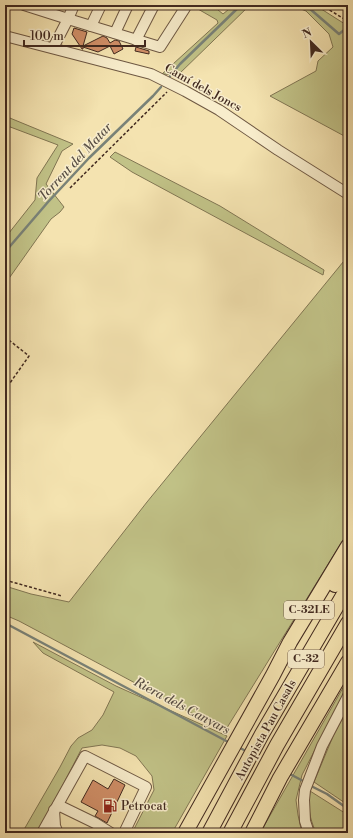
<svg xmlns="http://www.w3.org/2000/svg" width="353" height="838" viewBox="0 0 353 838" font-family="'Libre Bodoni',serif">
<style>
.green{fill:#c1c287;stroke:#817653}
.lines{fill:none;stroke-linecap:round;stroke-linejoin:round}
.stream{stroke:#798278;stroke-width:2.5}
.building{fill:#d08e67;stroke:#41291f}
.minor-casing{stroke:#6e5843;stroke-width:12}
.highway-casing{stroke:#41291f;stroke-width:16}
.path{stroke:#41291f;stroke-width:1.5;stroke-dasharray:3 2;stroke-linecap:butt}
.minor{stroke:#f8edcc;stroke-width:10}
.highway{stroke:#f4e3b0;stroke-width:14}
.labels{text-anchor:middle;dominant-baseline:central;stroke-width:3;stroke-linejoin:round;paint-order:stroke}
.shield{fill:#f8edcc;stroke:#786453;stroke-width:1}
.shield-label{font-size:11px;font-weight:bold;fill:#41291f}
.street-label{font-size:12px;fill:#41291f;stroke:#f8edcc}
.poi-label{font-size:12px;fill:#41291f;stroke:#f8edcc;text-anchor:start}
.water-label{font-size:13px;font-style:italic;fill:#584e44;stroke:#f8edcc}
</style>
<rect width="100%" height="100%" fill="#f4e3b0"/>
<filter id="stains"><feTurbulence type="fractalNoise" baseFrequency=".005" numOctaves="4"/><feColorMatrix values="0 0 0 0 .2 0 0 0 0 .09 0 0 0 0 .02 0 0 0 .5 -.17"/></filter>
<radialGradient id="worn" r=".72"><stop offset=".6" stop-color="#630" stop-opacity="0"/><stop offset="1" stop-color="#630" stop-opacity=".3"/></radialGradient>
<g class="green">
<path d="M 191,5 L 212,5 L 223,14 L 234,5 L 250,5 L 178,75 L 162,74 L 218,23 L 217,20 Z"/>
<path d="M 291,5 L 315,5 L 348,26 L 348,138 L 270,96 L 316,71 L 318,61 L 333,47 L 329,34 L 306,11 Z"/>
<path d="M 5,116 L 73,144 L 62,151 L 46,184 L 64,207 L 60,212 L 51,219 L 5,284 L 5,238 L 35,200 L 37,178 L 58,145 L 5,125 Z"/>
<path d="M 115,152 L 220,206 L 324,270 L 323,275 L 132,172 L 110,157 Z"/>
<path d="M 348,256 L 348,532 L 225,731 L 19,621 L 5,615 L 5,586 L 31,594 L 69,602 L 147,502 Z"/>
<path d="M 33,642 L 116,686 L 227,736 L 172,833 L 132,833 L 154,790 L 152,776 L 136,756 L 120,748 L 102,745 L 82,748 L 38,833 L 22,833 L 60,767 L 71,746 L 78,738 L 92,730 L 103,715 L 114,692 L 43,653 Z"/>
<path d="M 348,679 L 348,685 L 302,775 L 296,800 L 298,815 L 302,833 L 260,833 Z"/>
<path d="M 348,708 L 348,805 L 314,782 L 334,734 Z"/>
<path d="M 310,791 L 348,815 L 348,833 L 316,833 C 309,816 308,809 310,791 Z"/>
</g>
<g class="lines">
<g class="stream">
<path d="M 301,5 L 309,8 L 339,34 L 348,27"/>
<path d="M 170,76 L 180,64 L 241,5"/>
<path d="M 5,252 L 48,202 L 89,158 L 153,96 L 161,87"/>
<path d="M 5,623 L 230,743"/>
<path d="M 238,747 L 248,752"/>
<path d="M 288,773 L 305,782"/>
<path d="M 309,785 L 327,794 L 348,809"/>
</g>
</g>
<g class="building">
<path d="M 74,28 L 87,32 L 83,46 L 103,36 L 107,38 L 110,43 L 115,40 L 119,41 L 123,49 L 114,54 L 110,46 L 98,52 L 83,47 L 83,49 L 82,49 L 72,34 Z"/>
<path d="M 136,47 L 149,51 L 149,54 L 135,51 Z"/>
<path d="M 114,779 L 125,785 L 107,823 L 95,816 L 98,811 L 81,802 L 93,780 L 108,789 Z"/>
</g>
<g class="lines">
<g class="minor-casing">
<g id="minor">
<path d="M 24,5 L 68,19 L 74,5"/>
<path d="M 91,26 L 101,5"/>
<path d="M 115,33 L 128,5"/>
<path d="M 5,36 L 151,74 L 185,91 L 219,110 L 278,150 L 348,194"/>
<path d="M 136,40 L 154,5"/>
<path d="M 53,48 L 68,19 L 160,47 L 185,8 L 180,5"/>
<path d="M 58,805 L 95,823 L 111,833"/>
<path d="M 54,810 L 55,826 L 58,833"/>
<path d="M 42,833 L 85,756 L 146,787 L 124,833"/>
<path d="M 309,833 L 305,821 L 304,800 L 305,790 L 322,746 L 348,696"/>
</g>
</g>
<g class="highway-casing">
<g id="highway">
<path d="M 335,585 L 348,565"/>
<path d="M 185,833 L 273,675 L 290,642 L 348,546"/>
<path d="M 209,833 L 262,734 L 348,587"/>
<path d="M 230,833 L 277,745 L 348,623"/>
<path d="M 252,833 L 280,778 L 348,662"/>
</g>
</g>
<g class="path">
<path d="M 321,5 L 346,20"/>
<path d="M 70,188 L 167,92"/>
<path d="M 5,337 L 29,356 L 5,390"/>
<path d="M 5,580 L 62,596"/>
</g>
<use href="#minor" class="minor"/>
<use href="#highway" class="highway"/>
</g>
<defs>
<g id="fuel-bare" transform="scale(1.08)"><path d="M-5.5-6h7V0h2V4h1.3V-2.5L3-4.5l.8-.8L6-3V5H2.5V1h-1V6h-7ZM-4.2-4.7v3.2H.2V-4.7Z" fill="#8f2418" stroke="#f8edcc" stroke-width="2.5" paint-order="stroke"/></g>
</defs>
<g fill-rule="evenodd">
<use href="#fuel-bare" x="110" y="806"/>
</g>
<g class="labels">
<g class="shield">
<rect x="284" y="601" width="50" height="18" rx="3"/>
<rect x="288" y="650" width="36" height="18" rx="3"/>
</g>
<g class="shield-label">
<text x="309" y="610">C-32LE</text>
<text x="306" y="659">C-32</text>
</g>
<g class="street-label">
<text transform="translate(203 88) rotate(29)">Camí dels Joncs</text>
<text transform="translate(266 730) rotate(-61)">Autopista Pau Casals</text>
</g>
<g class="poi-label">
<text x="121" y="806">Petrocat</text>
</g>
<g class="water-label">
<text transform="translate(75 162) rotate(-47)">Torrent del Matar</text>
<text transform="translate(182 706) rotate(28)">Riera dels Canyars</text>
</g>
</g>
<rect width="353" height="838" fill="none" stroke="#f4e3b0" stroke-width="20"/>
<rect x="6" y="6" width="341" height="826" fill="none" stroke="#41291f" stroke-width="2"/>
<rect x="10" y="10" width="333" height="818" fill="none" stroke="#41291f"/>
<g transform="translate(311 42) rotate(336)" stroke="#f8edcc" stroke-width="3" paint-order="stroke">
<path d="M0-3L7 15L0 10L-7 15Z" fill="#41291f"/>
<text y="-6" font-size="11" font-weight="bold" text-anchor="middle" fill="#41291f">N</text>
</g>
<path d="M24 40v6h121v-6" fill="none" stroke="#41291f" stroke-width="2"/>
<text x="30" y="40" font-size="12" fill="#41291f" stroke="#f8edcc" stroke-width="3" paint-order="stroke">100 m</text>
<rect width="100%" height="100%" filter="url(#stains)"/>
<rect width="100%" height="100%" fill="url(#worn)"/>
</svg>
